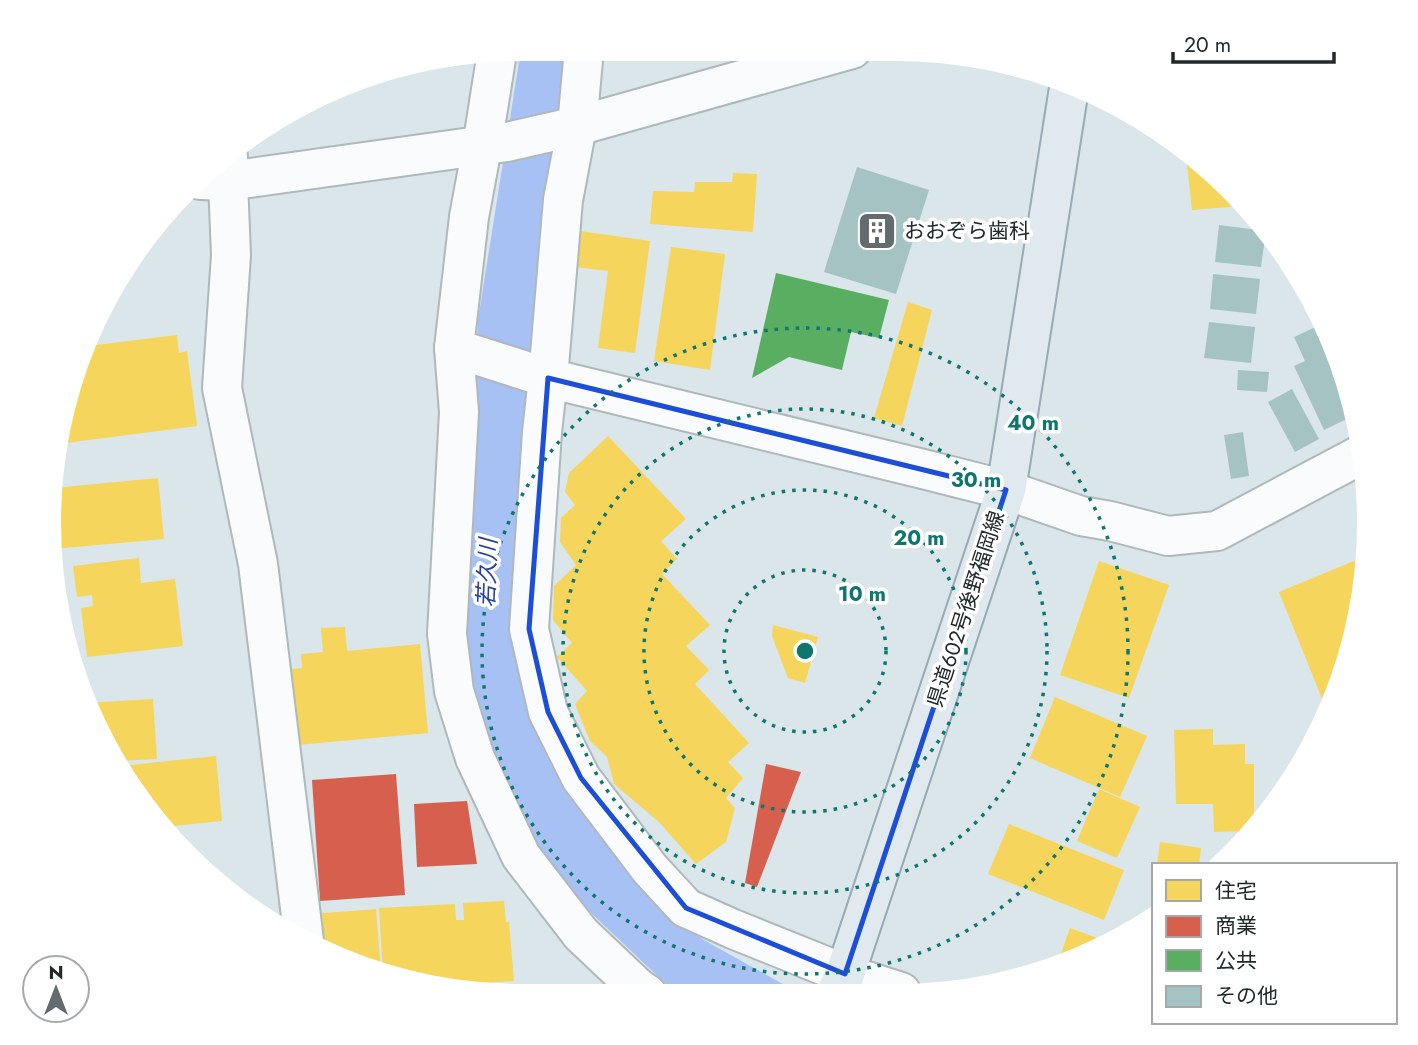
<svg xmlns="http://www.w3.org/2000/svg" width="1418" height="1045" viewBox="0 0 1418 1045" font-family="Jost,'Noto Sans JP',sans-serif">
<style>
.water{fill:#a8c1f5}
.homes{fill:#f6d55c}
.shops{fill:#d6604d}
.public{fill:#5aae61}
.building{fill:#a6c3c3}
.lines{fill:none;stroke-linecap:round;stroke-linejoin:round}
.minor-casing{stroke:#afb8bb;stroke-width:42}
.major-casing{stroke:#98aab4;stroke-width:42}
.minor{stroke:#f9fbfc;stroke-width:38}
.major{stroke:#e0e9ee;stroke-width:38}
.marked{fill:none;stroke:#1d4ed8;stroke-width:5;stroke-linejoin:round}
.ring{fill:none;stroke:#0f766e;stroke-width:3.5;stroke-dasharray:3.5 7}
.labels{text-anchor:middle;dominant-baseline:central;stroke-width:7;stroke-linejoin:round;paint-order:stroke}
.poi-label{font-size:21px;fill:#21292b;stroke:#fff;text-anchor:start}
.street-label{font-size:21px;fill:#21292b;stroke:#fff}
.water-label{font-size:23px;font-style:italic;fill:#284396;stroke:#fff}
.centre{fill:#0f766e;stroke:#fff;stroke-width:3.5}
.ring-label{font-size:21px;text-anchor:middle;font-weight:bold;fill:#0f766e;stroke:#fff;stroke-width:7;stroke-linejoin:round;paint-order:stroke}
</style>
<rect width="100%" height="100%" fill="#dae6e9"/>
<path class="water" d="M 521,49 L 563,49 L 553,210 L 514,624 L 659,902 L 702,939 L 799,993 L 690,994 L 668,986 L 569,892 L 513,805 L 482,734 L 461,628 L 478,320 Z"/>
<g class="homes">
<path d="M 1186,155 L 1224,190 L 1241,206 L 1192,210 Z"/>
<path d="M 733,173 L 757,174 L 753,232 L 650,224 L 653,191 L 694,192 L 695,182 L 732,182 Z"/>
<path d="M 580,231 L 650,241 L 635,353 L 598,348 L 608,271 L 575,267 Z"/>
<path d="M 671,247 L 725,254 L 710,370 L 654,361 Z"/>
<path d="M 908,302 L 932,310 L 902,426 L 874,418 Z"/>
<path d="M 93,329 L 96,345 L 177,335 L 179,353 L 187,351 L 197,426 L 58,444 Z"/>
<path d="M 608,436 L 686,519 L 661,541 L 677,559 L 662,574 L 710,625 L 686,646 L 709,670 L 695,684 L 749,743 L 728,762 L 743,778 L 726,798 L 735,808 L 726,842 L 696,864 L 659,822 L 614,784 L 607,757 L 590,741 L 575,704 L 587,691 L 557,657 L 572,643 L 553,620 L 554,586 L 576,565 L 560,542 L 561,518 L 575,505 L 565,492 L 569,473 Z"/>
<path d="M 158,478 L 164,539 L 53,549 L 53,488 Z"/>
<path d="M 1366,556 L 1365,584 L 1344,674 L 1327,711 L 1279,592 Z"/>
<path d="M 139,558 L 141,583 L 175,579 L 183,646 L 87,657 L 81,608 L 93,606 L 92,595 L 77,597 L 73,566 Z"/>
<path d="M 1099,561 L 1169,585 L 1129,698 L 1060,675 Z"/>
<path d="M 773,625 L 818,637 L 805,683 L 788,678 L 772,636 Z"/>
<path d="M 345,627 L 347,651 L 420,644 L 428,733 L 286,746 L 279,670 L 302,668 L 301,654 L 323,652 L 321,628 Z"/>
<path d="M 1055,697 L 1147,736 L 1120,797 L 1030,758 Z"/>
<path d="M 153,699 L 157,759 L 118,761 L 85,703 Z"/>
<path d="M 1213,729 L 1213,745 L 1245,744 L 1245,764 L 1254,764 L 1254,831 L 1214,832 L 1213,804 L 1176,804 L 1174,730 Z"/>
<path d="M 216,756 L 222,821 L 163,827 L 147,811 L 121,766 Z"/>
<path d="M 1099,789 L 1140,807 L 1117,858 L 1077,841 Z"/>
<path d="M 1009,824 L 1124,870 L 1104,920 L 988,874 Z"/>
<path d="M 1160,842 L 1201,848 L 1199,865 L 1157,865 Z"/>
<path d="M 504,901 L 506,922 L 509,922 L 514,981 L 434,986 L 400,980 L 383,973 L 379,908 L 455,904 L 456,920 L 464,920 L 463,903 Z"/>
<path d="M 376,909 L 381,973 L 315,948 L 312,914 Z"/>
<path d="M 1070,928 L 1108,942 L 1077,960 L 1057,965 Z"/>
</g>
<g class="shops">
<path d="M 766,764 L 801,772 L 757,887 L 745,883 Z"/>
<path d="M 396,774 L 405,895 L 320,901 L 312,780 Z"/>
<path d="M 467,801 L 477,864 L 417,867 L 414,804 Z"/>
</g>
<path class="public" d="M 776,273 L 889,300 L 879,338 L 851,332 L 842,370 L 789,357 L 752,378 Z"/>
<g class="building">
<path d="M 857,167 L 929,190 L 896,294 L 824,272 Z"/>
<path d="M 1219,225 L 1266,231 L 1261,267 L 1215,262 Z"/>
<path d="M 1213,274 L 1260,279 L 1256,314 L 1210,309 Z"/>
<path d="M 1209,322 L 1255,327 L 1251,363 L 1204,358 Z"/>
<path d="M 1324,323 L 1353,400 L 1355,415 L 1324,430 L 1294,366 L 1305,361 L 1294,337 Z"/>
<path d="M 1238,370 L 1269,372 L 1267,392 L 1237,390 Z"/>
<path d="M 1292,389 L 1319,439 L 1295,452 L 1268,402 Z"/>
<path d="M 1243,432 L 1249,476 L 1231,479 L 1224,435 Z"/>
</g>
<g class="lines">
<g class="minor-casing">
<g id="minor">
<path d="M 584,49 L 577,126 L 563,200 L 548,378 L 542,432 L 529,629 L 548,712 L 581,778 L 650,869 L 686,908 L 733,929 L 845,974 L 901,992"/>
<path d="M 497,52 L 482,147 L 469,217 L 454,348 L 459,412 L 447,634 L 454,691 L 475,758 L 521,856 L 581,934 L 638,988 L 647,994"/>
<path d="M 228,156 L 228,181 L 231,255 L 222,388 L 258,564 L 304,941"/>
<path d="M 200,180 L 228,181 L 507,142 L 577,126 L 852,49"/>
<path d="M 454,348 L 548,378 L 923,469 L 1006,490 L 1081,516 L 1110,521 L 1168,536 L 1217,531 L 1362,454"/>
</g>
</g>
<g class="major-casing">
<path id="major" d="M 836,993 L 845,974 L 1006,490 L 1069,88"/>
</g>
<use href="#minor" class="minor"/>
<use href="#major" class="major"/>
</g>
<path class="marked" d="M 548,378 L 1006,490 L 845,974 L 686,908 L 581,778 L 548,712 L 529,629 Z"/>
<g class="ring">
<circle cx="805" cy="651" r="81"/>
<circle cx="805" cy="651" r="161"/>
<circle cx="805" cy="651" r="242"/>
<circle cx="805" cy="651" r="323"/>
</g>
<defs>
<g id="building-square" transform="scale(2.0125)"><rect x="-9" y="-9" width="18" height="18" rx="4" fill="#626b6e" stroke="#fff"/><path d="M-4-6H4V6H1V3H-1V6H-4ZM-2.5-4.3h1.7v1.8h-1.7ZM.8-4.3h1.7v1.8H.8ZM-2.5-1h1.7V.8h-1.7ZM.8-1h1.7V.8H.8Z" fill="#fff"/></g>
</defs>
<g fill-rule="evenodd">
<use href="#building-square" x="877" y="231"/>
</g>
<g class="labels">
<g class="poi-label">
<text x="904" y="231">おおぞら歯科</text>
</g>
<g class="street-label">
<text transform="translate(966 609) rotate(-72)">県道602号後野福岡線</text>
</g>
<g class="water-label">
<text transform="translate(487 573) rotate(-88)">若久川</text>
</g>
</g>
<path d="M0 0H1418V1045H0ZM522 61H896A461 461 0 0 1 1357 522V523A461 461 0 0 1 896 984H522A461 461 0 0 1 61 523V522A461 461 0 0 1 522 61Z" fill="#fff" fill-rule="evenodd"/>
<circle cx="805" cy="651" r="10" class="centre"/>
<g class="ring-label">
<text x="1033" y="430">40 m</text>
<text x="976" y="487">30 m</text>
<text x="919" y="545">20 m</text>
<text x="862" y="601">10 m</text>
</g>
<rect x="1152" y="863" width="245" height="161" fill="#ffffff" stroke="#a6a9aa" stroke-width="2"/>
<rect x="1166" y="880" width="35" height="21" fill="#f6d55c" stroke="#a6a9aa" stroke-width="2"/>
<text x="1215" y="898" font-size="21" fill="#21292b">住宅</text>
<rect x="1166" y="916" width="35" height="21" fill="#d6604d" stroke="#a6a9aa" stroke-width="2"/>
<text x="1215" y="933" font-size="21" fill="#21292b">商業</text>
<rect x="1166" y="950" width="35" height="21" fill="#5aae61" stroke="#a6a9aa" stroke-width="2"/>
<text x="1215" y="968" font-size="21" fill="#21292b">公共</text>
<rect x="1166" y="986" width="35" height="21" fill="#a6c3c3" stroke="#a6a9aa" stroke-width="2"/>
<text x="1215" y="1003" font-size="21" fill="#21292b">その他</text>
<g transform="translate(56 989)"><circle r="33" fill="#ffffff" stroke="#a6a9aa" stroke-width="2"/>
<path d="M0-5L12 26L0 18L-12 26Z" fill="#626b6e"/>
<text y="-10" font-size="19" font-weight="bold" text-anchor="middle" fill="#21292b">N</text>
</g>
<path d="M1173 52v10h161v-10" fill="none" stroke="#21292b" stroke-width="3.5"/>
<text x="1184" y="52" font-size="21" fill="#21292b" stroke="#ffffff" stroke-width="5" paint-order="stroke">20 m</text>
</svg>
